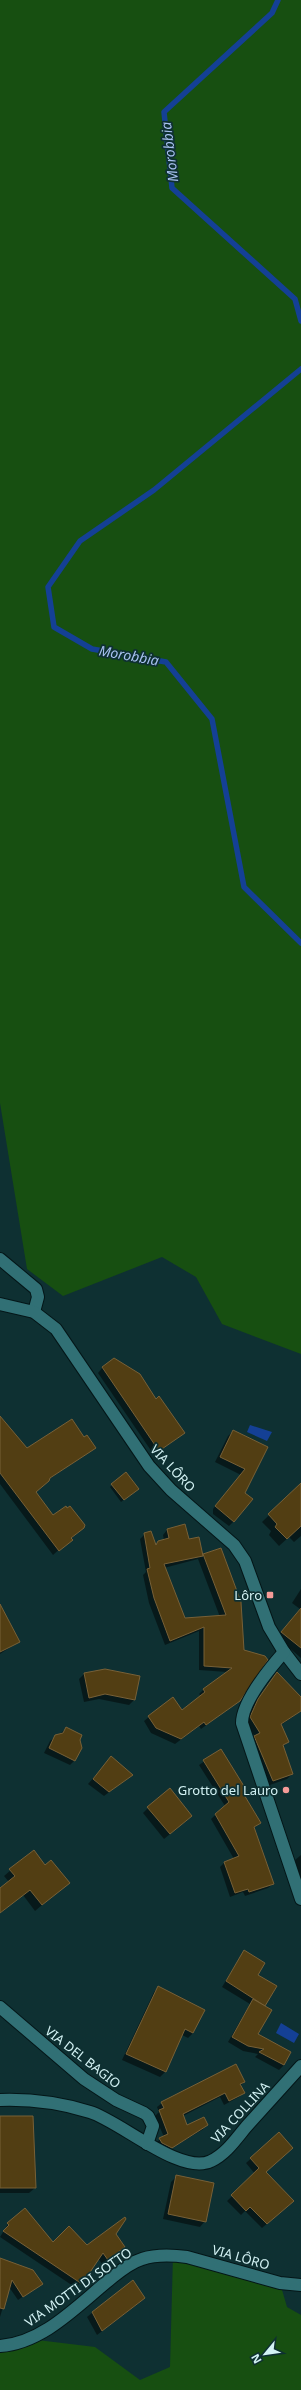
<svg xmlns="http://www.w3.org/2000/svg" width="301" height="2390" viewBox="0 0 301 2390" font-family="'Noto Sans',sans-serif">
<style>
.green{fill:#174f11}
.water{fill:#144095}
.shadow{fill:#0007;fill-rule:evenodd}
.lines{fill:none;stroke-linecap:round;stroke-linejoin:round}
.stream{stroke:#144095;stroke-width:5.5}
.building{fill:#523e13;stroke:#776037}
.minor-casing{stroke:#041618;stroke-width:14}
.minor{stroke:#317075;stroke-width:12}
.poi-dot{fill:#f59b98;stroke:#0e3032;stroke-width:1.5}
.labels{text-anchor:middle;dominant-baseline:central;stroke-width:3.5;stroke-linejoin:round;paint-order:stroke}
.street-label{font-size:13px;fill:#d3f2f4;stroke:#0e3032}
.poi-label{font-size:13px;fill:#d3f2f4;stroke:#0e3032;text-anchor:end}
.water-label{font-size:14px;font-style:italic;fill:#a7c1ef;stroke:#0e3032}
</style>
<rect width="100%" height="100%" fill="#0e3032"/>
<g class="green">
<path d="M 0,0 L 301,0 L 301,1354 L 222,1324 L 196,1277 L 162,1257 L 63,1296 L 27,1269 L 0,1103 Z"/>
<path d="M 173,2255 L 280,2283 L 287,2307 L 301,2315 L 301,2390 L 0,2390 L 0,2346 L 29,2339 L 95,2347 L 140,2380 L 170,2367 Z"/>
</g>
<g class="water">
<path d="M 250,1425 L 272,1432 L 267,1441 L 247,1432 Z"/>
<path d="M 281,2023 L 299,2034 L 294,2043 L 276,2033 Z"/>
</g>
<g class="shadow">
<path d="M 103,1367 L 155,1400 L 184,1433 L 154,1455 L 98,1373 Z"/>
<path d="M 0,1417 L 26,1449 L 84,1438 L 95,1448 L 49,1479 L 35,1492 L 53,1517 L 83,1528 L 53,1555 L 0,1484 Z"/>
<path d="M 233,1431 L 267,1447 L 244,1494 L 234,1521 L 229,1526 L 213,1514 L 213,1509 L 241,1475 L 215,1462 L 228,1436 Z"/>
<path d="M 112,1485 L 135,1491 L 121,1502 L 110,1487 Z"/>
<path d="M 298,1487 L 301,1491 L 301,1536 L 294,1542 L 289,1537 L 279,1546 L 269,1535 L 271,1531 L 262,1522 Z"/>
<path d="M 167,1530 L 188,1540 L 198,1538 L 202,1557 L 220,1549 L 239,1701 L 201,1729 L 199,1726 L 175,1744 L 151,1733 L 144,1721 L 149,1717 L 181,1711 L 201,1696 L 199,1694 L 204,1689 L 227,1672 L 199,1670 L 199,1631 L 165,1645 L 149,1603 L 143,1575 L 146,1572 L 140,1539 L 145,1534 L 155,1546 L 164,1540 L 163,1535 ZM 198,1559 L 220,1617 L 184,1619 L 164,1568 Z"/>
<path d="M 301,1589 L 301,1658 L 277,1637 L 300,1609 L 292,1603 Z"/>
<path d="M 0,1617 L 18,1642 L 0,1654 Z"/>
<path d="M 277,1673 L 301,1700 L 301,1711 L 281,1725 L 287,1742 L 283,1747 L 292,1774 L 287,1779 L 267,1786 L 250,1742 L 255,1737 L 246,1722 L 253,1705 Z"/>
<path d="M 84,1674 L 139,1677 L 134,1700 L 129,1705 L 99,1699 L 84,1702 L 79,1679 Z"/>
<path d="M 66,1729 L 75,1760 L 70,1765 L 44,1753 L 50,1741 Z"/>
<path d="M 221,1750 L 246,1791 L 243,1794 L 260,1823 L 254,1828 L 273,1884 L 268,1888 L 245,1896 L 243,1892 L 230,1897 L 220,1867 L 224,1863 L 234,1859 L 211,1819 L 225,1806 L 199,1765 Z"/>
<path d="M 111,1758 L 132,1775 L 104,1796 L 88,1784 Z"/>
<path d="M 148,1808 L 186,1821 L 164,1839 L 143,1813 Z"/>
<path d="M 33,1851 L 45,1866 L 68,1883 L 35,1911 L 23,1895 L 0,1913 L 0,1889 L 9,1882 L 4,1876 Z"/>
<path d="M 301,1855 L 301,1882 L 295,1860 Z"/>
<path d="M 244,1951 L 257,1975 L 275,1987 L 264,2006 L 256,2035 L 284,2065 L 279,2070 L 255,2057 L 258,2054 L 243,2051 L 228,2042 L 250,2004 L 222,1987 Z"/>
<path d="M 159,1987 L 193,2033 L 188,2038 L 182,2035 L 165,2072 L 160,2077 L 122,2060 L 154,1992 Z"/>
<path d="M 244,2082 L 240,2086 L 244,2092 L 239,2097 L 224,2105 L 220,2097 L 183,2116 L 187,2126 L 207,2125 L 202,2130 L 165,2152 L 155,2143 L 164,2137 L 155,2116 L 159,2112 L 157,2107 L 162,2103 Z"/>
<path d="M 0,2117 L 32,2117 L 35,2188 L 29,2193 L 0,2193 Z"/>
<path d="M 279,2133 L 265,2172 L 288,2206 L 262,2228 L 245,2211 L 241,2215 L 227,2201 L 255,2174 L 246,2163 Z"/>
<path d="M 176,2177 L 205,2221 L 200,2227 L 163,2219 L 171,2182 Z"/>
<path d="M 8,2224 L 53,2244 L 87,2246 L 114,2234 L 119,2252 L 102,2264 L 98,2258 L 76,2288 L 0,2237 Z"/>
<path d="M 0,2259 L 41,2284 L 18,2300 L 9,2287 L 0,2317 Z"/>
<path d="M 144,2298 L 139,2303 L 97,2335 L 87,2317 L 93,2312 Z"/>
</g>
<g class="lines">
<g class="stream">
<path d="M 278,0 L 272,13 L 164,112 L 172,188 L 295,299 L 301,321"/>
<path d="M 301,369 L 154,490 L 80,541 L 48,587 L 54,627 L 92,649 L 166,662 L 212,719 L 244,887 L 301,943"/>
</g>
</g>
<g class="building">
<path d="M 114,1358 L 140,1374 L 156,1399 L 159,1396 L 185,1433 L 159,1451 L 102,1367 Z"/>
<path d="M 0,1416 L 27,1448 L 72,1419 L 84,1437 L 87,1435 L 96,1448 L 50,1478 L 49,1481 L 36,1492 L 53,1515 L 66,1506 L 67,1508 L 70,1506 L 85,1525 L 84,1528 L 71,1538 L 73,1540 L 59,1551 L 0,1473 Z"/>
<path d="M 233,1430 L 268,1447 L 245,1493 L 253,1499 L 234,1522 L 215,1506 L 245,1469 L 220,1457 Z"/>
<path d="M 126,1472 L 139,1489 L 124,1500 L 111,1484 Z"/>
<path d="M 301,1483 L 301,1526 L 287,1539 L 275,1527 L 277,1524 L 268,1514 Z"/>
<path d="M 185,1524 L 189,1539 L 199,1537 L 203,1556 L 164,1564 L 185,1618 L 226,1615 L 203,1554 L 221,1548 L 241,1602 L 244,1650 L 265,1656 L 268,1660 L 240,1701 L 206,1725 L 204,1722 L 181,1739 L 156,1728 L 148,1716 L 173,1697 L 182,1710 L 205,1692 L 203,1689 L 232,1668 L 204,1666 L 204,1627 L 170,1641 L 154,1598 L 147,1569 L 150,1568 L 144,1533 L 151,1531 L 156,1545 L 158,1541 L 169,1538 L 167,1529 Z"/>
<path d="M 0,1604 L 20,1642 L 0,1652 Z"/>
<path d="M 301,1608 L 301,1648 L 281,1632 Z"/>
<path d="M 105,1669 L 140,1676 L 135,1700 L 105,1694 L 89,1698 L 84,1673 Z"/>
<path d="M 277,1672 L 301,1697 L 301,1711 L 281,1724 L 289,1742 L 283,1745 L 293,1774 L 273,1781 L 254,1736 L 260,1733 L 250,1717 L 258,1699 Z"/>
<path d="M 66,1727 L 82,1735 L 80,1740 L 82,1748 L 75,1761 L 49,1748 L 55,1735 L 63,1733 Z"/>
<path d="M 221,1749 L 247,1791 L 243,1793 L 261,1823 L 254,1827 L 274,1884 L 249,1892 L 248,1889 L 235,1893 L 224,1862 L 239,1856 L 215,1814 L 229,1802 L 203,1760 Z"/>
<path d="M 111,1756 L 133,1775 L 109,1792 L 93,1779 Z"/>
<path d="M 170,1788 L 192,1816 L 170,1834 L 147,1807 Z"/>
<path d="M 34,1850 L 45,1865 L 51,1860 L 70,1883 L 42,1905 L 30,1890 L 0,1913 L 0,1888 L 15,1876 L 9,1869 Z"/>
<path d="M 244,1950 L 265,1963 L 258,1975 L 277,1986 L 265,2006 L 226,1981 Z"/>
<path d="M 158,1986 L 205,2010 L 193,2033 L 185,2029 L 166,2072 L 126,2054 Z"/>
<path d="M 253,1999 L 272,2010 L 258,2034 L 291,2052 L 284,2065 L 259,2052 L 264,2049 L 248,2046 L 232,2037 Z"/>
<path d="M 236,2064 L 245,2082 L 240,2084 L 245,2093 L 229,2101 L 225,2093 L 183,2114 L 187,2125 L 204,2117 L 208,2125 L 172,2148 L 162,2143 L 159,2138 L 168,2134 L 159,2110 L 164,2108 L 161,2102 Z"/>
<path d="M 0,2116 L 33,2116 L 36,2188 L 0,2188 Z"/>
<path d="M 279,2132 L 293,2148 L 266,2172 L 294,2201 L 267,2224 L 250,2207 L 246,2211 L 231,2195 L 259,2168 L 250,2158 Z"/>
<path d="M 176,2175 L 214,2183 L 206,2222 L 168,2214 Z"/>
<path d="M 25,2208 L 53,2242 L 69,2226 L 87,2245 L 125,2217 L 126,2219 L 116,2234 L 125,2247 L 108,2260 L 103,2253 L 82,2284 L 3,2231 L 9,2225 L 7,2223 Z"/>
<path d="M 0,2258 L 33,2270 L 43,2284 L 23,2297 L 12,2280 L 4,2309 L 0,2308 Z"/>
<path d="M 133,2280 L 145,2298 L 102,2331 L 92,2312 Z"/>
</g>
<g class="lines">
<g class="minor-casing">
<g id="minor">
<path d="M 0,1259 L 36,1289 L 38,1297 L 34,1312"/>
<path d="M 0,1304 L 34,1312 L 56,1329 L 149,1466 L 171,1490 L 234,1545 L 245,1561 L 269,1627 L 284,1652 L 301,1674"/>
<path d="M 284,1652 C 270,1668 242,1702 242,1723 L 301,1899"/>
<path d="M 0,2007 L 84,2079 L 116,2100 L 144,2113 L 148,2116 L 153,2126 L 147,2144"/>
<path d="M 0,2100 C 30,2099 61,2103 90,2112 C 120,2121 181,2176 211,2161 C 226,2154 236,2139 246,2127 C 264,2107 283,2086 301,2066"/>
<path d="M 0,2346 C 43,2343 77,2306 109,2280 C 119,2272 129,2263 142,2259 C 157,2254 172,2255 187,2257 L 280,2283 L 301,2285"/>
</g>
</g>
<use href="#minor" class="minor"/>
</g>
<g class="poi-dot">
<rect x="266" y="1591" width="8" height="8" rx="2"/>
<circle cx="286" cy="1790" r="4"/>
</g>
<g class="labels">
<g class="street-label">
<text transform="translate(173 1468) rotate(47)">VIA LÔRO</text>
<text transform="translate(83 2057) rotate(38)">VIA DEL BAGIO</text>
<text transform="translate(240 2112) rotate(-47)">VIA COLLINA</text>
<text transform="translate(241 2257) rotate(16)">VIA LÔRO</text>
<text transform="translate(78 2287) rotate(-35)">VIA MOTTI DI SOTTO</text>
</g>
<g class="poi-label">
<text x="262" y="1595">Lôro</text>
<text x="278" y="1790">Grotto del Lauro</text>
</g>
<g class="water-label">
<text transform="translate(169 152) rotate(-97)">Morobbia</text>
<text transform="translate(129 655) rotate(10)">Morobbia</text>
</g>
</g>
<g transform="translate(265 2354) rotate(241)" stroke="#0e3032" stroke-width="3" paint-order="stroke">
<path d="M0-3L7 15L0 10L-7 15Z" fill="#d3f2f4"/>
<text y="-6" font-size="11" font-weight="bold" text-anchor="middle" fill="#d3f2f4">N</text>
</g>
</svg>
